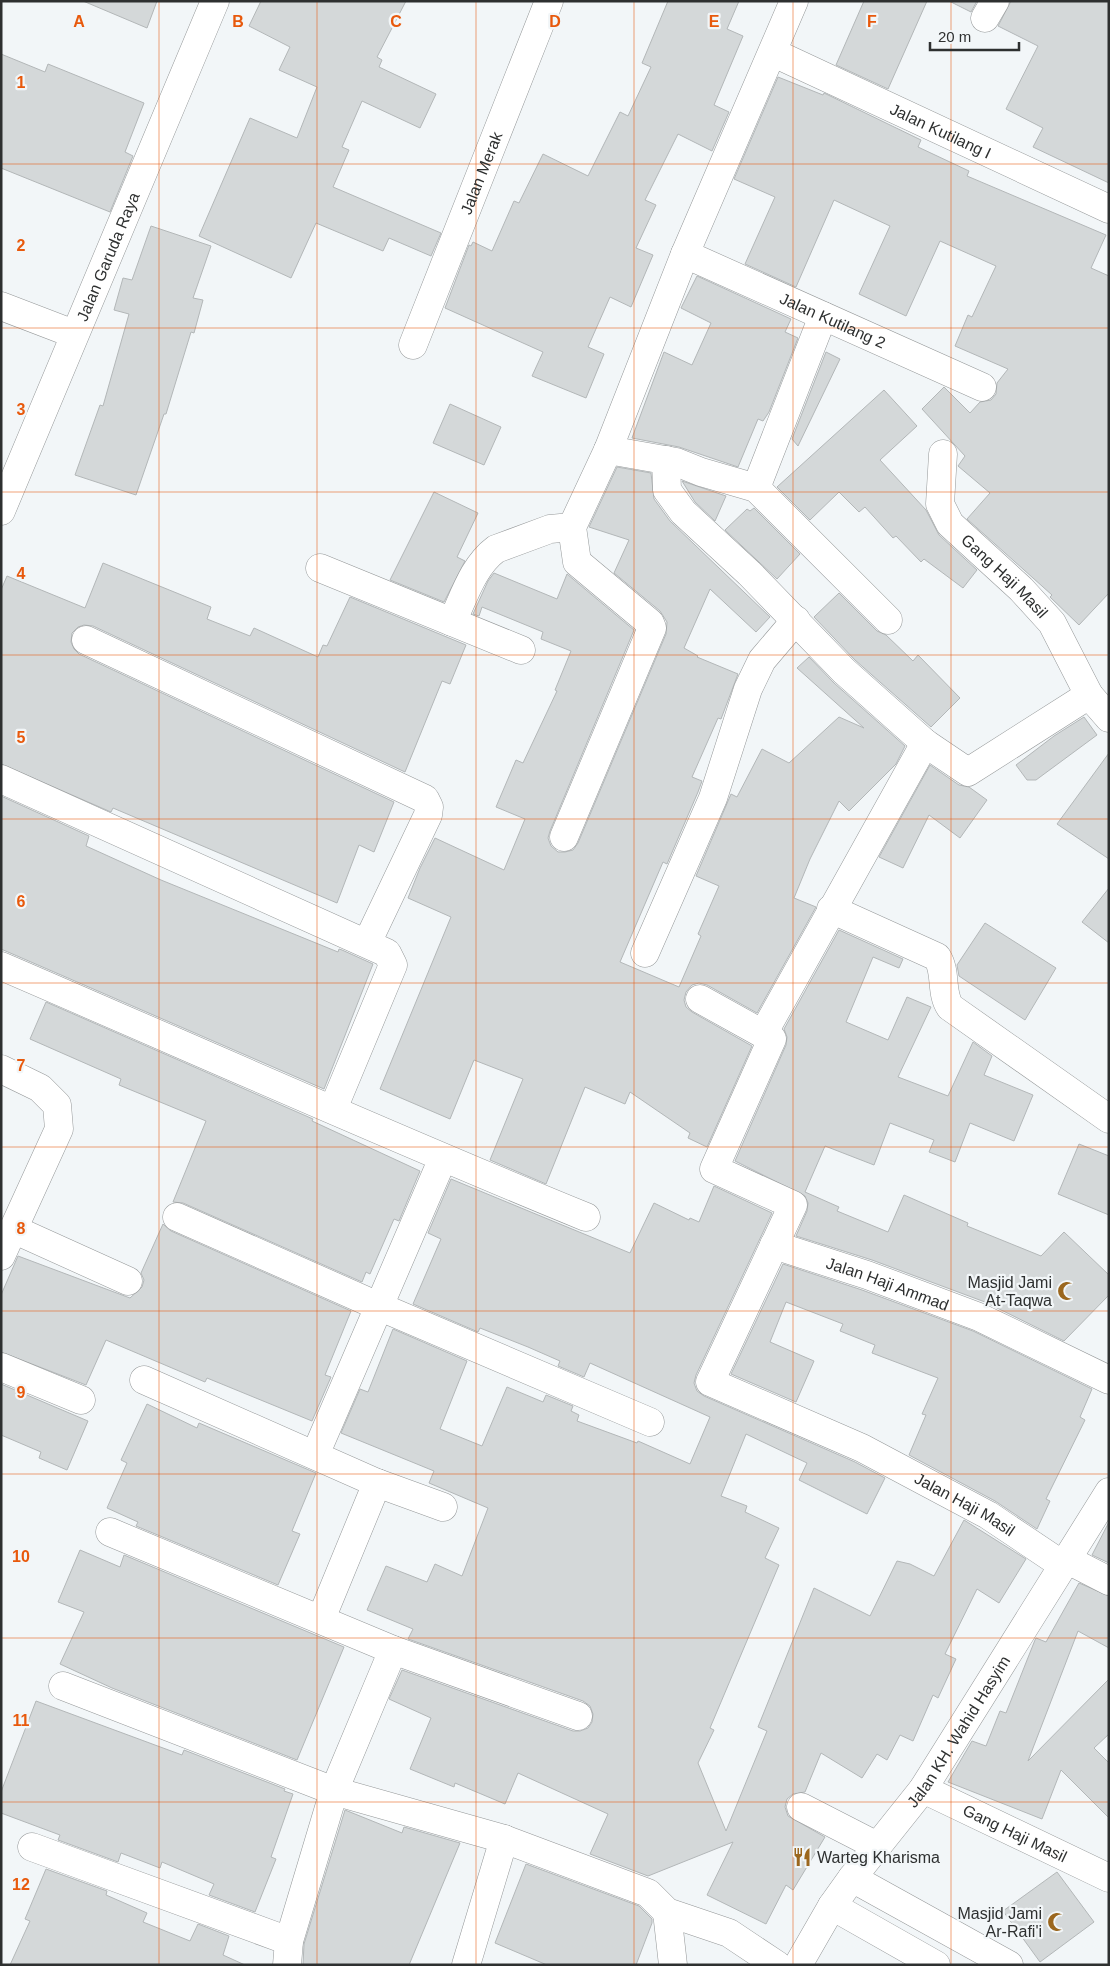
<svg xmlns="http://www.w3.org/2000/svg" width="1110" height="1966" viewBox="0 0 1110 1966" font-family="Arial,sans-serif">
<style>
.building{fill:#d4d8d9;stroke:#b3b7b8}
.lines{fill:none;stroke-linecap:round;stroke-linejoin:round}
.minor-casing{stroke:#959899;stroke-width:29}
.minor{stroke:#fff;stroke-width:28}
.grid{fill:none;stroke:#e8590c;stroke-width:1;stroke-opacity:0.55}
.labels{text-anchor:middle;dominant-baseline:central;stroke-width:4.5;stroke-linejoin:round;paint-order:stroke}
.street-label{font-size:16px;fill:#2e3030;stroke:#f2f6f8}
.poi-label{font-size:16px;fill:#2e3030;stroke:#f2f6f8;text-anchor:end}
.grid-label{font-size:16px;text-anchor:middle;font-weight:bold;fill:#e8590c;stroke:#f2f6f8;stroke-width:4.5;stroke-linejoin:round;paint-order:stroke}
</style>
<rect width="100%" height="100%" fill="#f2f6f8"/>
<g class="building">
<path d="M 83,1 L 157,1 L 147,28 Z"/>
<path d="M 261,1 L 406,1 L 377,57 L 382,60 L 379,67 L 436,94 L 420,128 L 362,101 L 342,147 L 349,150 L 333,187 L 441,233 L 431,256 L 389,238 L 383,251 L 316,223 L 291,278 L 199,236 L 250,118 L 297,138 L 317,87 L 279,70 L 290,47 L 249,26 Z"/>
<path d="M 668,1 L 739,1 L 727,29 L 743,36 L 714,105 L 729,112 L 712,151 L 678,134 L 645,200 L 656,205 L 636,248 L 653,255 L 631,307 L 610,297 L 588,347 L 604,354 L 586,398 L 532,376 L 543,352 L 445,308 L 469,245 L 471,246 L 473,242 L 492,251 L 514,201 L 519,203 L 543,154 L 588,176 L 620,112 L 628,116 L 651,67 L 642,63 Z"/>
<path d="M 864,1 L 927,1 L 888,89 L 836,65 Z"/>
<path d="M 949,1 L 977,1 L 971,12 Z"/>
<path d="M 1011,1 L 1109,1 L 1109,183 L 1033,147 L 1043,128 L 1006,109 L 1038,46 L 998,26 Z"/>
<path d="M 1,54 L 45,72 L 48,64 L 144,103 L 125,152 L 133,156 L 110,212 L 1,168 Z"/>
<path d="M 778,77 L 823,95 L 824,93 L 921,140 L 918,147 L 969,171 L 967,176 L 1106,235 L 1091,268 L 1109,276 L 1109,593 L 1079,625 L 1050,597 L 1052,595 L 967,519 L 990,493 L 958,466 L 965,456 L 922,409 L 944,387 L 970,413 L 980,402 L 991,400 L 996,394 L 997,383 L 1008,369 L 955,346 L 968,315 L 972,317 L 996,266 L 940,241 L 906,316 L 859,294 L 890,226 L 834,200 L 796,287 L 745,264 L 775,197 L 734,179 Z"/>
<path d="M 151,226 L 211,246 L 193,298 L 203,300 L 194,333 L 191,332 L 166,414 L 164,414 L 136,495 L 75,475 L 100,405 L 103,406 L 129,314 L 114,310 L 123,278 L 132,280 Z"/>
<path d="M 697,276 L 791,319 L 785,332 L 798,338 L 769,412 L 763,421 L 758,419 L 738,467 L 679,447 L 632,438 L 664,352 L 692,365 L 711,323 L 681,308 Z"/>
<path d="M 826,352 L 840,359 L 798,446 L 792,439 Z"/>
<path d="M 884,390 L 917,426 L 880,460 L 926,510 L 939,535 L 977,570 L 963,588 L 924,559 L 921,562 L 896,536 L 893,538 L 865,507 L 859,512 L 839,492 L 810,520 L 777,487 Z"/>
<path d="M 450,404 L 501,427 L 484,465 L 433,443 Z"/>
<path d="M 617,467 L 651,473 L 654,499 L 670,521 L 770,617 L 756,632 L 710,589 L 684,648 L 698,656 L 697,657 L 738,674 L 721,719 L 718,718 L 692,777 L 702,781 L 698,792 L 667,864 L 663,862 L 620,962 L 679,987 L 701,936 L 698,934 L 719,886 L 696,876 L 731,794 L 737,797 L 762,749 L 789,763 L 839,717 L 864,728 L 797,668 L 809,657 L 834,683 L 905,746 L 896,764 L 849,811 L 839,801 L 810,859 L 794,898 L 816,907 L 757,1013 L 707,985 L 699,983 L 692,985 L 686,992 L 684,1000 L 686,1007 L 692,1012 L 752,1046 L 707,1147 L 688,1138 L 690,1133 L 630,1092 L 625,1104 L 585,1087 L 546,1184 L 490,1160 L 523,1079 L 474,1060 L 450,1119 L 380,1089 L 451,917 L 408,898 L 420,868 L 435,838 L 504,870 L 525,819 L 496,807 L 516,760 L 523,763 L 557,691 L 555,690 L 571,651 L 541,639 L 543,632 L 482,607 L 479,616 L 473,614 L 488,581 L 494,573 L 557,599 L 567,574 L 634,630 L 550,831 L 548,838 L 551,846 L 558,852 L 565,852 L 573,850 L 578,843 L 666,634 L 667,622 L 660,611 L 614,573 L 629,540 L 589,527 Z"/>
<path d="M 682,481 L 726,496 L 715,521 L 695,502 Z"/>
<path d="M 434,492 L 478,513 L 457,557 L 465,561 L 444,602 L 390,580 Z"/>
<path d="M 754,508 L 800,554 L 777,579 L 725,530 L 747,509 L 750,511 Z"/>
<path d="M 103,563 L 211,607 L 207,619 L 250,636 L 254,628 L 318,657 L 323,645 L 327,646 L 350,597 L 466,645 L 450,684 L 442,681 L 405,772 L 93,626 L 84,625 L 78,627 L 72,633 L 71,642 L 74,649 L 79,654 L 394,802 L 374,852 L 359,845 L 337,903 L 113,808 L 111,812 L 1,764 L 1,590 L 7,576 L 85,608 Z"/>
<path d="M 839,593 L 877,631 L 886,635 L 913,661 L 918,655 L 960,698 L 931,727 L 855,660 L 814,617 Z"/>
<path d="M 1084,717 L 1097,735 L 1036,780 L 1027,780 L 1016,765 L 1054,736 Z"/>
<path d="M 1109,753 L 1109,859 L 1057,824 Z"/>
<path d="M 930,765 L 959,785 L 969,787 L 987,800 L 960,838 L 929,815 L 903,868 L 879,857 Z"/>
<path d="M 1,796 L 89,836 L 86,846 L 161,880 L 338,952 L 339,949 L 342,950 L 373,964 L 324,1089 L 1,949 Z"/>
<path d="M 1109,888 L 1109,943 L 1082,922 Z"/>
<path d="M 985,923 L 1056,968 L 1025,1020 L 959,976 L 957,965 Z"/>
<path d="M 839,930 L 903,959 L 899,968 L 873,957 L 846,1022 L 888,1040 L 907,997 L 931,1007 L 898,1077 L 948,1096 L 973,1042 L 992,1056 L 984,1075 L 1033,1095 L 1014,1141 L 970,1123 L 955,1162 L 929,1152 L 934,1140 L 890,1123 L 874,1165 L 825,1146 L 805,1192 L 839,1207 L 837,1211 L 888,1232 L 904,1195 L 968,1223 L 967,1226 L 1041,1256 L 1064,1232 L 1109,1275 L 1109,1295 L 1064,1341 L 985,1302 L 872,1260 L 796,1236 L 807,1211 L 808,1203 L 805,1196 L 735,1161 L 786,1045 L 787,1037 L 784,1029 Z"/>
<path d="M 46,1002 L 313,1119 L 312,1121 L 420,1171 L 399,1221 L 394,1219 L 370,1274 L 366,1272 L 362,1282 L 183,1203 L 173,1202 L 206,1121 L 119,1085 L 121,1079 L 30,1039 Z"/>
<path d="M 1079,1144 L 1109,1156 L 1109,1215 L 1058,1194 Z"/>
<path d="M 451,1179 L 630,1253 L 654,1203 L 689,1220 L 690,1218 L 699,1222 L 714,1186 L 772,1213 L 696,1375 L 694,1383 L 697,1391 L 704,1396 L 855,1462 L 885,1478 L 867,1514 L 799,1480 L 807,1463 L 746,1434 L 721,1496 L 747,1506 L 745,1512 L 779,1528 L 765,1558 L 779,1565 L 710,1728 L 714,1730 L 698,1763 L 726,1831 L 767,1731 L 758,1727 L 814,1588 L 870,1616 L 897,1561 L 910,1564 L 934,1576 L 964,1520 L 1026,1559 L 999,1603 L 977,1589 L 945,1654 L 956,1659 L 938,1698 L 933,1695 L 913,1741 L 900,1735 L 887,1760 L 877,1754 L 862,1778 L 821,1753 L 805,1792 L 793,1794 L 787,1799 L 785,1807 L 788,1816 L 825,1837 L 793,1890 L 786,1885 L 766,1924 L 707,1895 L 733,1842 L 648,1876 L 590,1854 L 608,1814 L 518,1773 L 505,1804 L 455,1783 L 454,1787 L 410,1769 L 431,1718 L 389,1699 L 402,1670 L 573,1731 L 580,1731 L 588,1728 L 592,1722 L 593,1714 L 590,1706 L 583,1701 L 408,1639 L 413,1629 L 367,1610 L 386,1566 L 427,1582 L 435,1564 L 462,1576 L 488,1508 L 429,1483 L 434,1471 L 341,1433 L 360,1389 L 368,1392 L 393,1329 L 467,1361 L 440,1429 L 482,1446 L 507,1387 L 543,1402 L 546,1395 L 573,1406 L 571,1411 L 579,1415 L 577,1421 L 637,1443 L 638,1441 L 690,1464 L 710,1417 L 590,1363 L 584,1377 L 558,1366 L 560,1361 L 528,1347 L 480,1328 L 478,1332 L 413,1304 L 441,1239 L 428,1233 Z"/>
<path d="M 163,1224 L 171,1231 L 351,1311 L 325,1375 L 331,1377 L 312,1421 L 207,1378 L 205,1382 L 106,1340 L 86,1385 L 1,1352 L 1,1295 L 18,1256 L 130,1298 L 142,1287 L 144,1280 L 141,1273 Z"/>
<path d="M 783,1264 L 862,1290 L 973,1331 L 1092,1389 L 1080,1417 L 1085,1420 L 1046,1499 L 1050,1501 L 1037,1529 L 995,1501 L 909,1455 L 926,1415 L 922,1414 L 938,1378 L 872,1353 L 875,1345 L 840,1331 L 843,1324 L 786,1302 L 770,1342 L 814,1361 L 796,1402 L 731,1374 Z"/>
<path d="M 1,1384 L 88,1421 L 67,1470 L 39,1458 L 41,1452 L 1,1435 Z"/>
<path d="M 147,1404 L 197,1428 L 199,1423 L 316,1473 L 292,1531 L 300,1534 L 278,1585 L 136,1526 L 138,1522 L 107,1508 L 127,1463 L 121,1460 Z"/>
<path d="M 1109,1522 L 1109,1563 L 1092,1555 Z"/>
<path d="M 80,1550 L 120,1567 L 124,1555 L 344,1647 L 297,1760 L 112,1688 L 60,1664 L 84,1612 L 58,1602 Z"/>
<path d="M 1079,1583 L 1109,1596 L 1109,1648 L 1078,1631 L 1028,1761 L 1109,1679 L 1109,1734 L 1094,1748 L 1109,1763 L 1109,1818 L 1061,1770 L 1042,1819 L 948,1782 L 972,1741 L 986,1746 L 1000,1711 L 1006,1713 L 1035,1640 L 1036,1638 L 1046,1642 Z"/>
<path d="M 36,1701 L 182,1755 L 184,1750 L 285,1789 L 284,1791 L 293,1794 L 271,1857 L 276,1859 L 255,1912 L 209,1895 L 214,1884 L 162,1862 L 160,1868 L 121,1853 L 118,1862 L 58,1840 L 60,1835 L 1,1813 L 1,1792 Z"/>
<path d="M 345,1810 L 402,1833 L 404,1827 L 460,1843 L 409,1965 L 303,1965 L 304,1944 Z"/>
<path d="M 526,1864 L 639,1906 L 652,1919 L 652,1923 L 636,1965 L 547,1965 L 495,1943 Z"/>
<path d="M 46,1869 L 107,1891 L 106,1895 L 147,1913 L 143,1922 L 190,1941 L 198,1924 L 229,1936 L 223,1955 L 245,1965 L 10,1965 L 30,1921 L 25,1919 Z"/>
<path d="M 1057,1872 L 1094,1922 L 1040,1962 L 1003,1911 Z"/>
</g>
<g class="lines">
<g class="minor-casing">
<g id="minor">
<path d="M 985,18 L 995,1"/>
<path id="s1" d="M 774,53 L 1109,209"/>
<path id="s2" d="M 685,254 L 982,387"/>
<path d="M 1,306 L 74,334"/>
<path id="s3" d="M 413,345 L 549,1"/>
<path d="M 608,450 L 676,462 L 701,472 L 756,488 L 888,620"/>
<path id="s4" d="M 943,454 L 940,504 L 950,524 L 1021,589 L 1052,623 L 1089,695"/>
<path d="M 666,460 L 667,490 L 683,512 L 749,573 L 844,671 L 925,743 L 968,772 L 1089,695 L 1109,718"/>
<path d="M 756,488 L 823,316"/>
<path id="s5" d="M 1,511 L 215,1"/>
<path d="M 320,568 L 521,650"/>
<path d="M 452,622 C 464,597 473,566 496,549 L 550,529 L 572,527"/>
<path d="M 86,640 L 425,799 L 429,807 L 428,815 L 367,943"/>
<path d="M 1,779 L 387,953 L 393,965 L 333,1109"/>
<path d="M 564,837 L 652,628 L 650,623 L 577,562 L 572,527 L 608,450 L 685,254 L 794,1"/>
<path d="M 831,909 L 937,957 C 947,972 940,992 950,1007 L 1109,1119"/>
<path d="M 645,953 L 713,798 L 748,689 L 762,660 L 796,620"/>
<path d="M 1,966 C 196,1050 390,1137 586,1217"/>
<path id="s6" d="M 700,999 L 772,1039 L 714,1169 L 793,1205 L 710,1382 L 862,1448 L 988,1515 L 1064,1566"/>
<path d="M 763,1034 L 925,743"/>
<path d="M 1,1069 L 40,1088 L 57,1105 L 59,1129 L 1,1256"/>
<path d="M 177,1217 L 378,1306 L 650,1422"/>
<path d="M 13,1229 L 128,1281"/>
<path id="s7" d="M 774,1245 L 867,1275 L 979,1317 L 1109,1380"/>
<path d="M 1,1367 L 81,1400"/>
<path d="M 144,1380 L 377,1483 L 443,1507"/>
<path d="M 315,1455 L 443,1158"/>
<path d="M 110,1532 L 393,1650 L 578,1716"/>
<path d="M 1068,1560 L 1109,1581"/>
<path d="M 321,1619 L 377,1483"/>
<path d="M 63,1686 L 334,1791 L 504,1839 L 648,1893 L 667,1912 L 729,1933 L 777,1965"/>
<path id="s8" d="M 923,1789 L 1109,1878"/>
<path d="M 801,1807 L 877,1846"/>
<path d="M 32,1847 L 289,1941"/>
<path d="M 852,1878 L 1009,1965"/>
<path d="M 832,1906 L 936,1965"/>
<path d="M 667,1912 L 673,1965"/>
<path d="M 287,1965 L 289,1941 L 334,1791 L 393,1650"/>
<path d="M 466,1965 L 504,1839"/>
<path id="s9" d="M 798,1965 L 832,1906 L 852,1878 L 923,1789 L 1109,1492"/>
</g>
</g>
<use href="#minor" class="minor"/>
</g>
<path class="grid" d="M 159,1 L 159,1965M 317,1 L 317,1965M 476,1 L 476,1965M 634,1 L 634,1965M 793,1 L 793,1965M 951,1 L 951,1965M 1,164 L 1109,164M 1,328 L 1109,328M 1,492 L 1109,492M 1,655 L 1109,655M 1,819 L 1109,819M 1,983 L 1109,983M 1,1147 L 1109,1147M 1,1311 L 1109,1311M 1,1474 L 1109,1474M 1,1638 L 1109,1638M 1,1802 L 1109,1802"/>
<defs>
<g id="mosque-bare" transform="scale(1.5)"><path d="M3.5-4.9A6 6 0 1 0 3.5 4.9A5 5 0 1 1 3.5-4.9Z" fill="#9b671e" stroke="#f2f6f8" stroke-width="2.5" paint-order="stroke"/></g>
<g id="restaurant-bare" transform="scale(1.5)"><path d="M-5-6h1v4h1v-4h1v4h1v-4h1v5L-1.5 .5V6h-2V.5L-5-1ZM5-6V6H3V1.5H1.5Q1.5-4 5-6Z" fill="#9b671e" stroke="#f2f6f8" stroke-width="2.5" paint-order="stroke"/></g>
</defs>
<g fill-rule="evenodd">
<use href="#mosque-bare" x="1067" y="1291"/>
<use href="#restaurant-bare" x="802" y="1857"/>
<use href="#mosque-bare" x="1057" y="1922"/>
</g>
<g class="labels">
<g class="street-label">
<text stroke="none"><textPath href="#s1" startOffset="184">Jalan Kutilang I</textPath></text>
<text stroke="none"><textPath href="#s3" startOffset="185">Jalan Merak</textPath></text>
<text stroke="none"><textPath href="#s5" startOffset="276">Jalan Garuda Raya</textPath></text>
<text stroke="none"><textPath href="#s2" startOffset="162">Jalan Kutilang 2</textPath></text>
<text stroke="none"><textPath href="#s4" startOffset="148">Gang Haji Masil</textPath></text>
<text stroke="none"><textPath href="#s7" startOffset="120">Jalan Haji Ammad</textPath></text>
<text stroke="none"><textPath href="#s6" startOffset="790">Jalan Haji Masil</textPath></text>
<text stroke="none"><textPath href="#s9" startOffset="284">Jalan KH. Wahid Hasyim</textPath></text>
<text stroke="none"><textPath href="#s8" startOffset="102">Gang Haji Masil</textPath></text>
</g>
<g class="poi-label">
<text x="1052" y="1282">Masjid Jami<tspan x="1052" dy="18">At-Taqwa</tspan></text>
<text x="817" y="1857" text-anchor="start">Warteg Kharisma</text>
<text x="1042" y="1913">Masjid Jami<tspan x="1042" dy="18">Ar-Rafi'i</tspan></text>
</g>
</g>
<g class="grid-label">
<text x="79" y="27">A</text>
<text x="238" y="27">B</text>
<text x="396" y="27">C</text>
<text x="555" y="27">D</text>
<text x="714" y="27">E</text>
<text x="872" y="27">F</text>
<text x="21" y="88">1</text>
<text x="21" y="251">2</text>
<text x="21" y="415">3</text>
<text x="21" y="579">4</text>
<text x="21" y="743">5</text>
<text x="21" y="907">6</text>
<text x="21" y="1071">7</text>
<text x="21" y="1234">8</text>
<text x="21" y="1398">9</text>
<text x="21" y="1562">10</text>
<text x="21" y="1726">11</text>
<text x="21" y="1890">12</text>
</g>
<rect width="1110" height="1966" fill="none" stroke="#2e3030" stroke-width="5"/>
<path d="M930 42v8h89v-8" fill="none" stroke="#2e3030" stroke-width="2.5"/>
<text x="938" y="42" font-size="15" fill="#2e3030" stroke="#f2f6f8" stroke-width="4" paint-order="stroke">20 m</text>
</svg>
